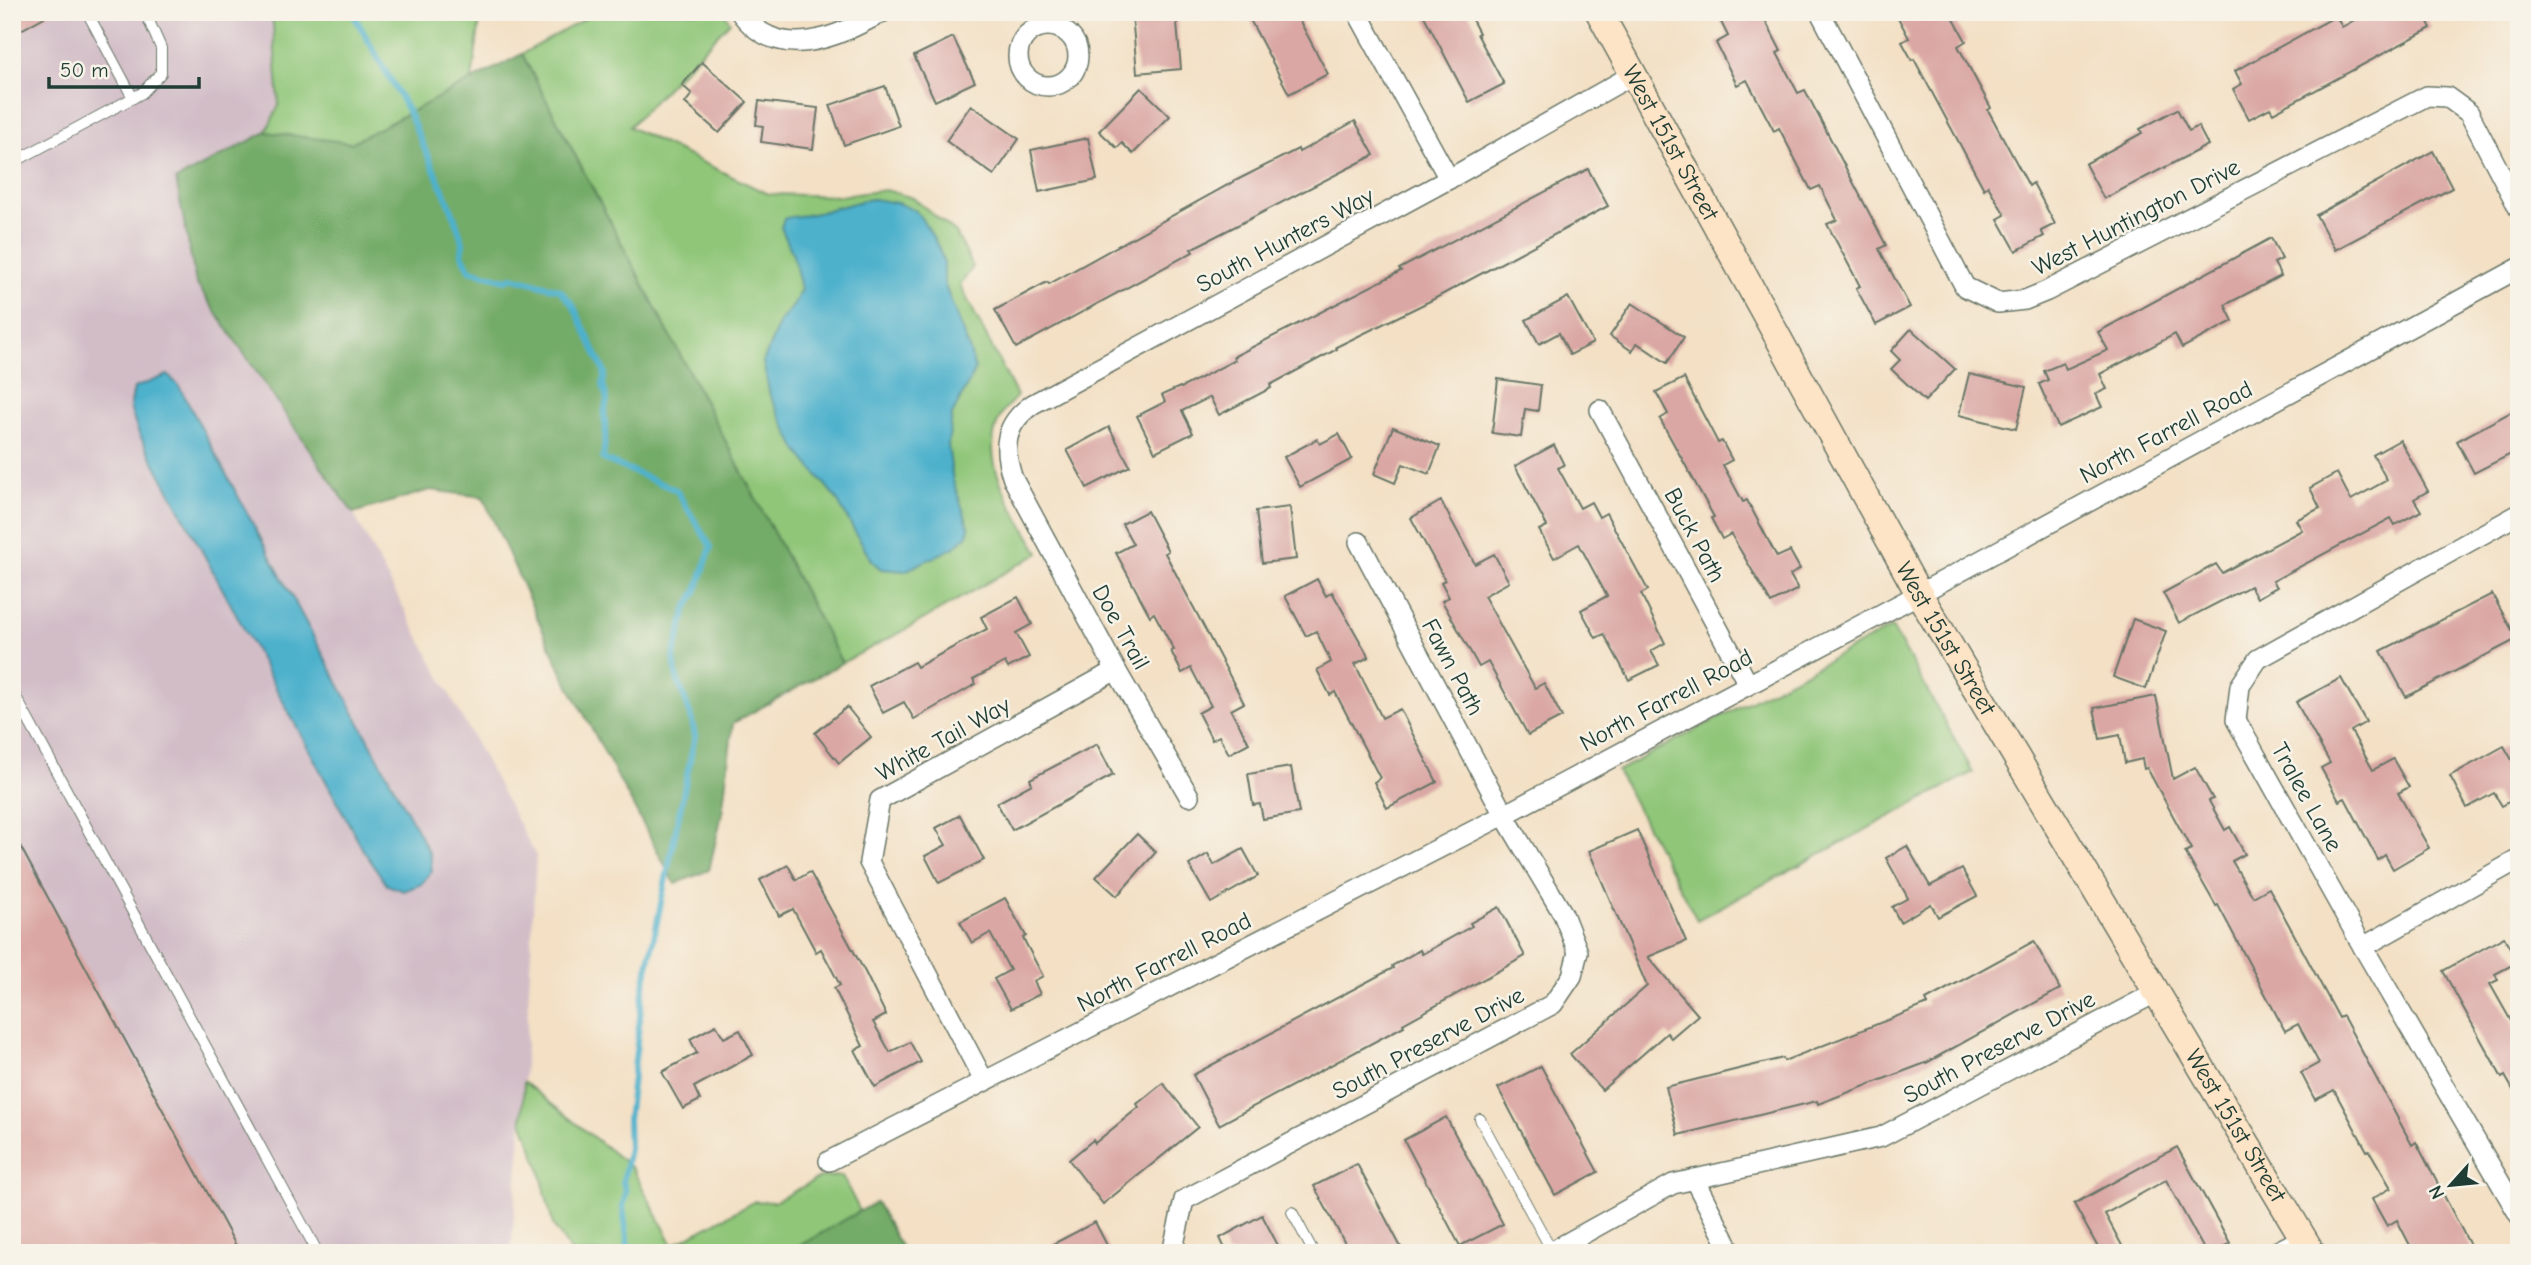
<svg xmlns="http://www.w3.org/2000/svg" width="2531" height="1265" viewBox="0 0 2531 1265" font-family="'Comic Neue',sans-serif">
<style>
.industrial{fill:#d2bdc7}
.green{fill:#8fc678;stroke:#578256;stroke-width:2}
.forest{fill:#73ab68;stroke:#49744e;stroke-width:2}
.water{fill:#4db1cc;stroke:#367780;stroke-width:2}
.lines{fill:none;stroke-linecap:round;stroke-linejoin:round}
.stream{stroke:#4db1cc;stroke-width:6}
.building{fill:#daa7a4}
.lane-casing{stroke:#697667;stroke-width:12}
.street-casing{stroke:#697667;stroke-width:22}
.secondary-casing{stroke:#697667;stroke-width:29}
.lane{stroke:#fff;stroke-width:10}
.street{stroke:#fff;stroke-width:19}
.secondary{stroke:#fee4c6;stroke-width:26}
.labels{text-anchor:middle;dominant-baseline:central;stroke-width:5;stroke-linejoin:round;paint-order:stroke}
.street-label{font-size:24px;fill:#1f3d34;stroke:#f7f3e8}
</style>
<rect width="100%" height="100%" fill="#f7f3e8"/>
<filter id="ink" filterUnits="userSpaceOnUse"><feTurbulence type="fractalNoise" baseFrequency=".0143" numOctaves="2"/><feDisplacementMap in="SourceGraphic" scale="14" xChannelSelector="R" yChannelSelector="G"/><feConvolveMatrix kernelMatrix="1 2 1 2 8 2 1 2 1" color-interpolation-filters="sRGB"/></filter>
<filter id="wash" filterUnits="userSpaceOnUse"><feTurbulence type="fractalNoise" baseFrequency=".00686" numOctaves="4" result="noise"/><feDisplacementMap in="SourceGraphic" scale="28" xChannelSelector="R" yChannelSelector="G"/><feGaussianBlur stdDeviation="1.57" result="paint"/><feColorMatrix in="noise" values="0 0 0 0 0 0 0 0 0 0 0 0 0 0 0 0 0 1.4 0 .05"/><feComposite in="paint" operator="in"/></filter>
<g filter="url(#wash)">
<rect width="100%" height="100%" fill="#f3e0c5"/>
<path class="industrial" d="M 12,12 L 312,12 L 324,101 L 176,181 L 536,856 L 522,1120 L 511,1253 L 12,1253 Z"/>
<g class="green">
<path d="M 272,12 L 481,12 L 472,80 L 351,144 L 266,132 L 279,105 Z"/>
<path d="M 597,12 L 724,12 L 730,22 L 629,127 L 768,194 L 840,196 L 886,190 L 913,198 L 956,233 L 973,267 L 960,285 L 1017,396 C 1013,401 1007,406 1003,412 C 973,459 1017,512 1039,553 L 903,631 L 842,663 L 522,54 Z"/>
<path d="M 1892,627 L 1973,772 L 1697,920 L 1617,771 Z"/>
<path d="M 524,1082 L 632,1168 L 673,1245 L 755,1201 L 774,1202 L 821,1177 L 842,1176 L 860,1211 L 787,1253 L 572,1253 L 553,1225 L 539,1166 L 522,1120 Z"/>
</g>
<g class="forest">
<path d="M 522,54 L 842,663 L 733,723 L 722,814 L 709,870 L 675,884 L 562,673 L 483,497 L 430,490 L 353,513 L 196,283 L 176,180 L 266,132 L 351,143 Z"/>
<path d="M 876,1202 L 904,1253 L 787,1253 Z"/>
</g>
<g class="water">
<path d="M 873,199 L 897,203 L 915,210 L 928,228 L 939,248 L 944,264 L 944,283 L 970,351 L 975,370 L 952,415 L 948,445 L 953,481 L 969,527 L 967,536 L 953,548 L 905,571 L 881,569 L 871,560 L 836,498 L 797,450 L 770,396 L 763,362 L 780,321 L 794,305 L 801,289 L 793,255 L 781,227 L 784,219 C 794,215 802,217 812,214 C 833,210 852,202 873,199 Z"/>
<path d="M 168,375 L 179,386 L 430,854 L 432,870 L 422,884 L 404,891 L 387,885 L 362,848 L 139,434 L 130,408 L 134,388 Z"/>
</g>
<g class="lines">
<path class="stream" d="M 352,12 L 407,109 L 452,210 L 463,243 L 462,254 L 470,270 L 506,280 L 512,277 L 560,290 L 573,305 L 605,373 L 603,384 L 607,400 L 604,414 L 606,429 L 603,459 L 676,490 L 711,547 L 697,590 L 686,609 L 674,656 L 676,675 L 691,716 L 695,736 L 643,991 L 628,1120 L 629,1148 L 623,1182 L 626,1191 L 623,1207 L 629,1253"/>
</g>
<g id="blocks">
<g class="building">
<path d="M 12,12 L 53,12 L 12,35 Z"/>
<path d="M 1150,12 L 1176,12 L 1181,69 L 1137,73 L 1132,14 Z"/>
<path d="M 1246,12 L 1295,12 L 1328,74 L 1289,94 Z"/>
<path d="M 1422,12 L 1468,12 L 1479,33 L 1477,34 L 1504,84 L 1469,102 Z"/>
<path d="M 1716,12 L 1761,12 L 1781,51 L 1777,53 L 1798,93 L 1805,90 L 1886,245 L 1879,249 L 1910,307 L 1876,325 L 1856,288 L 1860,286 L 1827,224 L 1837,220 L 1820,186 L 1811,190 L 1779,128 L 1774,131 L 1747,80 L 1737,85 L 1716,43 L 1728,36 Z"/>
<path d="M 1895,12 L 1950,12 L 1966,41 L 1958,46 L 1991,108 L 1988,110 L 2029,186 L 2033,183 L 2055,224 L 2041,231 L 2044,236 L 2016,251 L 1998,219 L 2005,215 L 1988,186 L 1984,189 L 1914,59 L 1912,60 L 1902,42 L 1909,38 Z"/>
<path d="M 2369,12 L 2423,12 L 2431,28 L 2273,113 L 2270,108 L 2249,119 L 2233,89 L 2242,84 L 2235,71 L 2336,16 L 2342,27 Z"/>
<path d="M 953,37 L 975,82 L 935,101 L 914,56 Z"/>
<path d="M 702,62 L 747,102 L 719,133 L 685,103 L 692,94 L 682,85 Z"/>
<path d="M 885,86 L 899,126 L 844,145 L 830,105 Z"/>
<path d="M 1141,88 L 1170,116 L 1133,154 L 1122,143 L 1117,148 L 1099,131 Z"/>
<path d="M 759,101 L 818,108 L 813,149 L 761,142 L 763,126 L 756,125 Z"/>
<path d="M 971,105 L 1019,139 L 994,175 L 946,141 Z"/>
<path d="M 2177,109 L 2189,131 L 2198,126 L 2208,145 L 2104,199 L 2085,164 L 2142,133 L 2140,129 Z"/>
<path d="M 1355,121 L 1374,155 L 1191,249 L 1193,252 L 1016,348 L 995,310 L 1047,282 L 1049,284 L 1235,181 L 1298,149 L 1299,152 Z"/>
<path d="M 1088,138 L 1097,180 L 1039,192 L 1031,150 Z"/>
<path d="M 2433,151 L 2452,188 L 2335,250 L 2316,215 Z"/>
<path d="M 1588,169 L 1608,206 L 1430,301 L 1336,347 L 1337,349 L 1270,385 L 1271,388 L 1219,415 L 1210,397 L 1182,411 L 1193,433 L 1155,452 L 1137,416 L 1165,402 L 1162,395 L 1180,387 L 1181,388 L 1235,360 L 1233,357 L 1401,271 L 1399,269 Z"/>
<path d="M 2271,238 L 2282,259 L 2274,263 L 2281,276 L 2225,305 L 2233,321 L 2182,348 L 2175,334 L 2100,374 L 2107,389 L 2096,394 L 2102,407 L 2058,427 L 2039,384 L 2048,380 L 2044,371 L 2063,363 L 2066,369 L 2108,350 L 2098,332 Z"/>
<path d="M 1568,297 L 1593,343 L 1570,355 L 1559,333 L 1539,344 L 1526,320 Z"/>
<path d="M 1632,303 L 1684,337 L 1667,363 L 1637,343 L 1632,351 L 1610,336 Z"/>
<path d="M 1911,329 L 1955,369 L 1925,401 L 1891,369 L 1900,360 L 1891,351 Z"/>
<path d="M 1969,374 L 2026,387 L 2016,429 L 1959,415 Z"/>
<path d="M 1684,378 L 1718,443 L 1722,441 L 1732,460 L 1723,465 L 1743,502 L 1747,500 L 1777,557 L 1790,551 L 1800,569 L 1790,575 L 1798,589 L 1771,603 L 1731,534 L 1722,539 L 1711,518 L 1714,517 L 1660,419 L 1668,414 L 1656,392 Z"/>
<path d="M 1498,379 L 1541,385 L 1538,411 L 1525,409 L 1521,437 L 1492,433 Z"/>
<path d="M 2511,412 L 2519,427 L 2519,450 L 2474,473 L 2457,441 Z"/>
<path d="M 1109,427 L 1130,466 L 1087,488 L 1067,450 Z"/>
<path d="M 1393,427 L 1440,446 L 1429,474 L 1403,464 L 1395,483 L 1374,474 Z"/>
<path d="M 1339,434 L 1352,459 L 1300,487 L 1284,457 L 1317,439 L 1320,444 Z"/>
<path d="M 2400,440 L 2428,491 L 2414,499 L 2421,511 L 2395,525 L 2391,518 L 2273,581 L 2277,587 L 2257,598 L 2250,586 L 2179,623 L 2163,593 L 2216,564 L 2222,573 L 2302,530 L 2296,520 L 2320,508 L 2310,488 L 2337,473 L 2351,500 L 2387,480 L 2373,455 Z"/>
<path d="M 1554,445 L 1564,465 L 1558,468 L 1580,508 L 1591,502 L 1599,517 L 1606,513 L 1648,590 L 1641,594 L 1665,643 L 1651,651 L 1659,665 L 1629,680 L 1604,634 L 1596,638 L 1581,610 L 1607,596 L 1579,544 L 1554,558 L 1539,530 L 1547,526 L 1515,466 Z"/>
<path d="M 1441,501 L 1475,564 L 1494,554 L 1509,582 L 1484,596 L 1535,688 L 1544,683 L 1562,717 L 1528,735 L 1488,662 L 1479,667 L 1442,601 L 1449,597 L 1441,582 L 1445,580 L 1411,518 Z"/>
<path d="M 1290,507 L 1296,559 L 1262,563 L 1256,511 Z"/>
<path d="M 1147,511 L 1168,551 L 1165,553 L 1244,703 L 1231,710 L 1249,743 L 1229,754 L 1219,736 L 1212,740 L 1198,713 L 1211,706 L 1191,668 L 1182,673 L 1171,651 L 1174,650 L 1154,613 L 1150,616 L 1116,553 L 1133,544 L 1122,524 Z"/>
<path d="M 1317,579 L 1326,596 L 1332,592 L 1369,657 L 1355,664 L 1382,718 L 1400,709 L 1437,782 L 1387,808 L 1374,782 L 1380,778 L 1335,692 L 1330,695 L 1317,670 L 1331,662 L 1316,631 L 1306,636 L 1285,596 Z"/>
<path d="M 2492,594 L 2517,639 L 2406,697 L 2381,651 Z"/>
<path d="M 1018,597 L 1032,624 L 1016,633 L 1029,657 L 1008,668 L 1005,662 L 973,679 L 976,684 L 914,719 L 904,702 L 883,713 L 869,686 L 914,662 L 917,667 L 987,629 L 981,617 Z"/>
<path d="M 2133,619 L 2166,631 L 2146,689 L 2113,677 Z"/>
<path d="M 2341,678 L 2366,722 L 2351,731 L 2373,770 L 2393,759 L 2409,787 L 2398,793 L 2429,848 L 2393,869 L 2385,855 L 2378,860 L 2345,798 L 2339,801 L 2321,768 L 2330,763 L 2296,702 Z"/>
<path d="M 2156,696 L 2173,779 L 2195,767 L 2213,799 L 2209,801 L 2225,830 L 2230,827 L 2245,854 L 2232,861 L 2253,897 L 2269,888 L 2339,1018 L 2343,1016 L 2412,1145 L 2416,1142 L 2474,1253 L 2414,1253 L 2397,1220 L 2387,1226 L 2372,1199 L 2391,1188 L 2369,1150 L 2367,1151 L 2334,1090 L 2315,1100 L 2301,1073 L 2319,1063 L 2298,1024 L 2285,1031 L 2218,905 L 2216,906 L 2185,852 L 2191,849 L 2147,768 L 2144,769 L 2142,759 L 2125,763 L 2120,735 L 2100,739 L 2094,708 Z"/>
<path d="M 847,707 L 871,737 L 839,763 L 815,733 Z"/>
<path d="M 1097,744 L 1113,775 L 1012,830 L 997,803 L 1032,784 L 1030,779 Z"/>
<path d="M 2504,746 L 2519,772 L 2519,796 L 2502,806 L 2494,793 L 2467,808 L 2450,776 Z"/>
<path d="M 1291,767 L 1299,813 L 1263,819 L 1260,804 L 1253,805 L 1248,774 Z"/>
<path d="M 960,815 L 984,860 L 939,883 L 925,856 L 946,845 L 936,828 Z"/>
<path d="M 1637,830 L 1686,941 L 1648,957 L 1698,1015 L 1671,1038 L 1667,1033 L 1602,1090 L 1570,1054 L 1647,986 L 1589,851 Z"/>
<path d="M 12,831 L 240,1253 L 12,1253 Z"/>
<path d="M 1137,834 L 1156,852 L 1117,896 L 1096,877 Z"/>
<path d="M 1907,846 L 1930,886 L 1962,869 L 1977,896 L 1938,917 L 1931,904 L 1900,922 L 1892,907 L 1908,898 L 1886,858 Z"/>
<path d="M 1243,849 L 1258,876 L 1211,903 L 1189,865 L 1208,854 L 1214,865 Z"/>
<path d="M 788,865 L 796,880 L 810,872 L 865,972 L 886,1015 L 873,1022 L 890,1052 L 910,1042 L 921,1062 L 875,1087 L 855,1050 L 863,1046 L 834,988 L 840,985 L 821,949 L 816,952 L 793,909 L 779,916 L 760,880 Z"/>
<path d="M 1005,898 L 1026,936 L 1023,938 L 1043,976 L 1034,981 L 1040,994 L 1011,1009 L 994,979 L 1010,970 L 990,933 L 972,943 L 960,922 Z"/>
<path d="M 1499,907 L 1525,956 L 1403,1024 L 1404,1026 L 1219,1125 L 1193,1075 L 1393,968 L 1392,966 L 1420,950 L 1422,954 L 1472,926 L 1470,923 Z"/>
<path d="M 2504,937 L 2518,962 L 2495,974 L 2498,980 L 2490,984 L 2519,1035 L 2519,1100 L 2505,1076 L 2502,1078 L 2443,971 Z"/>
<path d="M 2034,941 L 2060,989 L 1928,1062 L 1818,1104 L 1817,1101 L 1678,1135 L 1666,1087 L 1783,1058 L 1784,1061 L 1928,1004 L 1926,1000 Z"/>
<path d="M 716,1025 L 724,1038 L 740,1030 L 753,1055 L 694,1087 L 700,1100 L 683,1109 L 662,1072 L 697,1053 L 690,1039 Z"/>
<path d="M 1541,1066 L 1598,1172 L 1555,1195 L 1498,1088 Z"/>
<path d="M 1163,1083 L 1198,1127 L 1103,1204 L 1069,1160 L 1093,1140 L 1095,1143 L 1139,1107 L 1137,1104 Z"/>
<path d="M 1446,1117 L 1503,1224 L 1460,1246 L 1404,1140 Z"/>
<path d="M 2177,1147 L 2230,1243 L 2213,1253 L 2206,1253 L 2166,1180 L 2105,1214 L 2126,1253 L 2101,1253 L 2074,1204 Z"/>
<path d="M 1357,1164 L 1404,1253 L 1350,1253 L 1314,1186 Z"/>
<path d="M 1262,1215 L 1282,1253 L 1227,1253 L 1220,1238 Z"/>
<path d="M 1095,1222 L 1111,1253 L 1036,1253 Z"/>
</g>
</g>
</g>
<g filter="url(#ink)">
<use href="#blocks" fill-opacity="0" stroke="#697667" stroke-width="2"/>
<g class="lines">
<g class="lane-casing">
<g id="lane">
<path d="M 87,12 L 133,98"/>
<path d="M 12,163 L 142,93 L 161,73 L 161,48 L 145,12"/>
<path d="M 12,690 L 318,1253"/>
<path d="M 1480,1119 L 1552,1251"/>
<path d="M 1292,1212 L 1314,1253"/>
</g>
</g>
<g class="street-casing">
<g id="street">
<path d="M 740,12 C 779,65 837,37 883,12"/>
<path d="M 1357,12 L 1449,179"/>
<path d="M 1820,12 L 1965,287 L 1998,303 L 2025,300 L 2047,291 L 2427,96 L 2447,97 L 2469,113 L 2519,209"/>
<circle cx="1048" cy="56" r="30"/>
<path d="M 1600,410 L 1748,684"/>
<path d="M 2519,514 L 2258,659 L 2240,686 L 2236,720 L 2363,947 L 2519,1215"/>
<path d="M 1189,796 L 1116,670 L 1013,479 C 1002,448 1004,424 1033,404 L 1449,179 L 1634,74"/>
<path d="M 2363,947 L 2519,859"/>
<path d="M 984,1081 L 869,862 L 880,800 L 1116,670"/>
<path d="M 829,1161 L 1504,815 L 1919,594 L 2519,268"/>
<path d="M 1694,1179 L 1732,1253"/>
<path d="M 1172,1253 L 1184,1200 L 1553,1004 L 1572,976 L 1578,952 L 1563,914 L 1504,815 L 1359,542"/>
<path d="M 1549,1253 L 1673,1184 L 1881,1137 L 2157,992"/>
<path d="M 2274,1253 L 2303,1238"/>
</g>
</g>
<g class="secondary-casing">
<g id="secondary">
<path id="s1" d="M 1599,12 L 1919,594 L 2312,1253"/>
</g>
</g>
<use href="#lane" class="lane"/>
<use href="#street" class="street"/>
<use href="#secondary" class="secondary"/>
</g>
</g>
<g class="labels">
<g class="street-label">
<text stroke="none"><textPath href="#s1" startOffset="149">West 151st Street</textPath></text>
<text transform="translate(2136 217) rotate(-27)">West Huntington Drive</text>
<text transform="translate(1285 240) rotate(-28)">South Hunters Way</text>
<text transform="translate(2166 432) rotate(-28)">North Farrell Road</text>
<text transform="translate(1695 535) rotate(62)">Buck Path</text>
<text transform="translate(1121 627) rotate(61)">Doe Trail</text>
<text stroke="none"><textPath href="#s1" startOffset="716">West 151st Street</textPath></text>
<text transform="translate(1453 667) rotate(62)">Fawn Path</text>
<text transform="translate(1666 700) rotate(-28)">North Farrell Road</text>
<text transform="translate(943 739) rotate(-29)">White Tail Way</text>
<text transform="translate(2307 797) rotate(61)">Tralee Lane</text>
<text transform="translate(1164 962) rotate(-27)">North Farrell Road</text>
<text transform="translate(1428 1043) rotate(-28)">South Preserve Drive</text>
<text transform="translate(1999 1047) rotate(-28)">South Preserve Drive</text>
<text stroke="none"><textPath href="#s1" startOffset="1283">West 151st Street</textPath></text>
</g>
</g>
<rect width="2531" height="1265" fill="none" stroke="#f7f3e8" stroke-width="42"/>
<g transform="translate(2451 1185) rotate(243)" stroke="#f7f3e8" stroke-width="5" paint-order="stroke">
<path d="M0-5L12 26L0 18L-12 26Z" fill="#1f3d34"/>
<text y="-10" font-size="19" font-weight="bold" text-anchor="middle" fill="#1f3d34">N</text>
</g>
<path d="M49 77v10h150v-10" fill="none" stroke="#1f3d34" stroke-width="3.5"/>
<text x="60" y="77" font-size="21" fill="#1f3d34" stroke="#f7f3e8" stroke-width="5" paint-order="stroke">50 m</text>
</svg>
